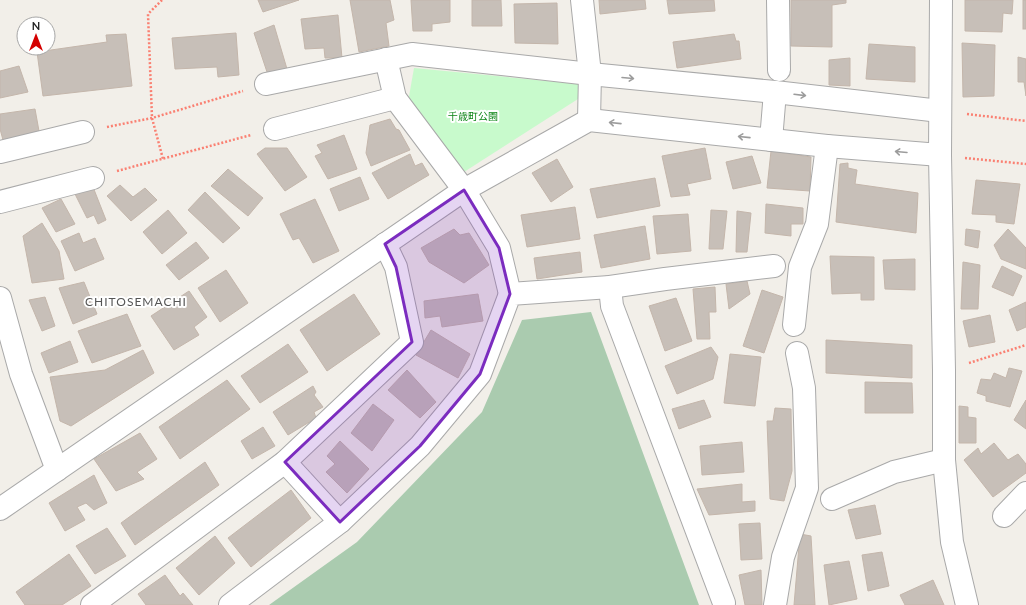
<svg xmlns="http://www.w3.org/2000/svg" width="1026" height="605" viewBox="0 0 1026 605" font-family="Lato,'Noto Sans JP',sans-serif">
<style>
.cemetery{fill:#aacbaf}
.park{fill:#c8facc}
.building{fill:#c7bfb8;stroke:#c4b6ab}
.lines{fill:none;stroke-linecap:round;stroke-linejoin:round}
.minor-casing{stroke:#a9a9a9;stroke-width:24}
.path{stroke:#fa8072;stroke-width:2.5;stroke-dasharray:2 2;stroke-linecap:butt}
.minor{stroke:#fff;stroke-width:22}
.oneway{stroke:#9c9c9c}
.marked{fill:#7b2cbf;fill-opacity:0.2;stroke:#7b2cbf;stroke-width:3;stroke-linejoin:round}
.labels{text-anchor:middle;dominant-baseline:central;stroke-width:4;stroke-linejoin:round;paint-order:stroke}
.park-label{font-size:10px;fill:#0c8416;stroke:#fff}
.quarter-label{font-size:12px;letter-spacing:1px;fill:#555;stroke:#fff}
</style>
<rect width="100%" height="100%" fill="#f2efe9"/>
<path class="cemetery" d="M 591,312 L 699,605 L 269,605 L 357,542 L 482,412 L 522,320 Z"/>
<path class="park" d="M 414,68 L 578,84 L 578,99 L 464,172 L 408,102 Z"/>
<g class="building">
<path d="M 258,0 L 299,0 L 263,12 Z"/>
<path d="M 350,0 L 390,0 L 394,20 L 386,23 L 389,46 L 359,52 Z"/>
<path d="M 411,0 L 450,0 L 450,22 L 432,24 L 432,31 L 413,31 Z"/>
<path d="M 472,0 L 501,0 L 502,26 L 472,26 Z"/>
<path d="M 599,0 L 645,0 L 646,9 L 600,14 Z"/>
<path d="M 667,0 L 714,0 L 715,11 L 669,14 Z"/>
<path d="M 791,0 L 846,0 L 846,3 L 832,5 L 832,47 L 791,46 Z"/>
<path d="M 965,0 L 1013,0 L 1012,14 L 1003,13 L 1002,32 L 965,31 Z"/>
<rect x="1023" y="0" width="3" height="29"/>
<path d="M 557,3 L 558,44 L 515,43 L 514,4 Z"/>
<path d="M 338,15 L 342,58 L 325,58 L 324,48 L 305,49 L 301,19 Z"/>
<path d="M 274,25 L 287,69 L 268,75 L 254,33 Z"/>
<path d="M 236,33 L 239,75 L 218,77 L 217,67 L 175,69 L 172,38 Z"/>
<path d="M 126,34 L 132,86 L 43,96 L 37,52 L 107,42 L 106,35 Z"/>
<path d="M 734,34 L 736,41 L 739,41 L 741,59 L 677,68 L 673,42 Z"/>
<path d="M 962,43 L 995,45 L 994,96 L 963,97 Z"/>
<path d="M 869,44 L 915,47 L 915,82 L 866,79 Z"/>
<path d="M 1018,57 L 1026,59 L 1026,96 L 1024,82 L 1018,82 Z"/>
<path d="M 850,58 L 850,86 L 829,85 L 829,60 Z"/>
<path d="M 19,66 L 28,92 L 0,98 L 0,71 Z"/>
<path d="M 35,109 L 39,131 L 3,140 L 0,129 L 0,114 Z"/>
<path d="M 390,119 L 396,129 L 399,130 L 410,150 L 371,166 L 366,153 L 370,125 Z"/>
<path d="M 344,135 L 357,169 L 328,179 L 315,156 L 322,153 L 317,145 Z"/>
<path d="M 265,148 L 287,148 L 307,177 L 285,191 L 257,154 Z"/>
<path d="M 705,148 L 711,179 L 687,184 L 690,195 L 671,197 L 662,156 Z"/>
<path d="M 771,151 L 811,157 L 810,191 L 767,188 Z"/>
<path d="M 410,154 L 415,166 L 422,163 L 429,175 L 388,199 L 372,173 Z"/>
<path d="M 752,156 L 761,183 L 733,189 L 726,162 Z"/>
<path d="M 557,159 L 573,187 L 551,202 L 532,173 Z"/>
<path d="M 848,163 L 848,168 L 857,170 L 855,184 L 918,193 L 916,233 L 836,222 L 840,164 Z"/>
<path d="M 228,169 L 263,198 L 248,216 L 211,186 Z"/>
<path d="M 360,177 L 369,199 L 339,211 L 330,189 Z"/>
<path d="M 655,178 L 660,206 L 597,218 L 590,189 Z"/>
<path d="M 976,180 L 1020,184 L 1014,224 L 996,222 L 996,215 L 972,214 Z"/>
<path d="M 120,185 L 133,197 L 145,188 L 157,200 L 131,221 L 107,196 Z"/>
<path d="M 93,187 L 106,220 L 98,224 L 94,215 L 87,218 L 75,194 Z"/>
<path d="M 205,192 L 240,228 L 223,243 L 188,210 Z"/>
<path d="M 61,199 L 75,224 L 56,232 L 42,208 Z"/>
<path d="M 315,199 L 339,251 L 313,263 L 299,238 L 293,240 L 280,214 Z"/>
<path d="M 766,204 L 803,208 L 803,224 L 791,224 L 791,236 L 765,233 Z"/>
<path d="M 575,207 L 580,239 L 527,247 L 521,215 Z"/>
<path d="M 168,210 L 187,233 L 162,254 L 143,232 Z"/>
<path d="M 711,210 L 727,211 L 723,249 L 709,249 Z"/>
<path d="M 737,211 L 751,213 L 747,252 L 736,252 Z"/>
<path d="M 688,214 L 691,251 L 657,254 L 653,216 Z"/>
<path d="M 42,223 L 59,251 L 64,279 L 32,283 L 23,236 Z"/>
<path d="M 645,226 L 650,259 L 601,268 L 594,235 Z"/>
<path d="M 454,229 L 460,235 L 469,233 L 489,265 L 464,283 L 429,262 L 421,248 Z"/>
<path d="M 966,229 L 980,231 L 978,248 L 965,245 Z"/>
<path d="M 1008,229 L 1026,248 L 1026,269 L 1001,259 L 994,245 Z"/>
<path d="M 79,233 L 83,243 L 95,238 L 104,259 L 75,271 L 61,241 Z"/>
<path d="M 196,242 L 209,258 L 179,280 L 166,265 Z"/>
<path d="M 580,252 L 582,272 L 537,279 L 534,258 Z"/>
<path d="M 830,256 L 874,257 L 874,300 L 861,300 L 861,293 L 832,294 Z"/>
<path d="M 915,259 L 915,290 L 885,289 L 883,260 Z"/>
<path d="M 963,262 L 980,265 L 978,309 L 961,309 Z"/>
<path d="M 1002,266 L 1022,276 L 1013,296 L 992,287 Z"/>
<path d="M 226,270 L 248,303 L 220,322 L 198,288 Z"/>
<path d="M 747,281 L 750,294 L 729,309 L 726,284 Z"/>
<path d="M 84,282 L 97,314 L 73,324 L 59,288 Z"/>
<path d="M 715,287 L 716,312 L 709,312 L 710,339 L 697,339 L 693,289 Z"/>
<path d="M 762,290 L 783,297 L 764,353 L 743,346 Z"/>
<path d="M 189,291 L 207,317 L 194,327 L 199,335 L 174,350 L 151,316 Z"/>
<path d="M 354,294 L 380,334 L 327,371 L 300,330 Z"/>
<path d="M 478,294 L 483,321 L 442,327 L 440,316 L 425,318 L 424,301 Z"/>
<path d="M 45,297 L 55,326 L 42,331 L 29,300 Z"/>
<path d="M 676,298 L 692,341 L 665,351 L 649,306 Z"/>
<path d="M 1026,302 L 1026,327 L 1017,331 L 1009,310 Z"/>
<path d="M 127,314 L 141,346 L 92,363 L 78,331 Z"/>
<path d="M 990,315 L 995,342 L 969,347 L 963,321 Z"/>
<path d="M 431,330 L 470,354 L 458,378 L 416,355 Z"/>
<path d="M 826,340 L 912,345 L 912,378 L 826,373 Z"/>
<path d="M 70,341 L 78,362 L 49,373 L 41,353 Z"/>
<path d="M 288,344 L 308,372 L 260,403 L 241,376 Z"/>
<path d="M 711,347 L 718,357 L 713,379 L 677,394 L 665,366 Z"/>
<path d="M 143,350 L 154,373 L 71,426 L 60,421 L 50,377 L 105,370 Z"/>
<path d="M 730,354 L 761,357 L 755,406 L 724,403 Z"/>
<path d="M 1009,368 L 1022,371 L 1010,407 L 986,401 L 986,396 L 977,393 L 981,379 L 991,380 L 994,373 L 1006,378 Z"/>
<path d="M 407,370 L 436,402 L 420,418 L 388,390 Z"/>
<path d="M 227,380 L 250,409 L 180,459 L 159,427 Z"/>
<path d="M 865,382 L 912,383 L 913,413 L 865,413 Z"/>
<path d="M 313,386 L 316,392 L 314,395 L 323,407 L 314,412 L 316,418 L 288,435 L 273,412 Z"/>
<path d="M 704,400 L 711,417 L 679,429 L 672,409 Z"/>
<path d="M 1026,400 L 1026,429 L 1014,420 Z"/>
<path d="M 373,404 L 394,420 L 372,451 L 351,433 Z"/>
<path d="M 959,406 L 968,407 L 968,417 L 976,418 L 976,443 L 959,443 Z"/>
<path d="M 775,408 L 791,409 L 792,471 L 784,501 L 770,499 L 767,421 L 773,421 Z"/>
<path d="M 263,427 L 275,446 L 252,459 L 241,441 Z"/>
<path d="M 140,433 L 157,459 L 137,472 L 144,479 L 116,491 L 94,459 Z"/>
<path d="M 340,441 L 369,469 L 347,493 L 326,472 L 335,464 L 327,456 Z"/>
<path d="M 742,442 L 744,472 L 702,475 L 700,446 Z"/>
<path d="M 994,443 L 1008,460 L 1018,454 L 1026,464 L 1026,473 L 993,497 L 964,460 L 978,448 L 981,454 Z"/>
<path d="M 205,462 L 219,485 L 135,545 L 121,523 Z"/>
<path d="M 94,475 L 107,503 L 94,510 L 86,503 L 77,507 L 85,520 L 65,531 L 49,503 Z"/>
<path d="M 742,484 L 742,502 L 755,501 L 755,511 L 709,515 L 697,489 Z"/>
<path d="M 291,490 L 311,518 L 251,567 L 228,538 Z"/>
<path d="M 875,505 L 881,534 L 856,539 L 848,510 Z"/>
<path d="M 760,523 L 762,559 L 741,560 L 739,524 Z"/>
<path d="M 107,528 L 126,556 L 95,574 L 76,546 Z"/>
<path d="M 800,534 L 811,536 L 815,605 L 794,605 Z"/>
<path d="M 215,536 L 235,563 L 199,595 L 176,568 Z"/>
<path d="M 882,552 L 889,586 L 868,591 L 862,555 Z"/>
<path d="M 69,554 L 91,586 L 62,605 L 25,605 L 16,592 Z"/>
<path d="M 849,561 L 857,599 L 829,605 L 824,565 Z"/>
<path d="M 761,570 L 762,605 L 745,605 L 739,575 Z"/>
<path d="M 165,575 L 180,596 L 183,593 L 193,605 L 146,605 L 138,594 Z"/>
<path d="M 933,580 L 944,605 L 905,605 L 900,595 Z"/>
</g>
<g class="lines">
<g class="minor-casing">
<g id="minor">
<path d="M 582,0 L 590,74 L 589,120"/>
<path d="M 778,0 L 779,70"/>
<path d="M 941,0 L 940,155 L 944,370 L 944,460 L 952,542 L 967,605"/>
<path d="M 386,59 L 395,98 L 464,190 L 499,248 L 510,294"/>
<path d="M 266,84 L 412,54 L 590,74 L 775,92 L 940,111"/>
<path d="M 275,129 L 395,98"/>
<path d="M 771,140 L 775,92"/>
<path d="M 0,152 L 83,132"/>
<path d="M 0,202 L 93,178"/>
<path d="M 610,287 L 612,306 L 724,603"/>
<path d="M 0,298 L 21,374 L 57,470"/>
<path d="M 794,325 L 800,267 L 817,224 L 827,146"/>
<path d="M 285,462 L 340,522"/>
<path d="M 832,499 L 894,472 L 944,460"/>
<path d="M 0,509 L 464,190 L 589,120 L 827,146 L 940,155"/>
<path d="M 1004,516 L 1026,493"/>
<path d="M 92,605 L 285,462 L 412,342 L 396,267 L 385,244"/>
<path d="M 230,605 L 340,522 L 420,446 L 480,374 L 510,294 L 610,287 L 665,279 L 774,266"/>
<path d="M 775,605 L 783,557 L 807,488 L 804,388 L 797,353"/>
</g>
</g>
<g class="path">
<path d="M 162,0 L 148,14 L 152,118 L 163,159"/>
<path d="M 967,114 L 1026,121"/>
<path d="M 107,127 L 152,118 L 243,91"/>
<path d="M 965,158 L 1026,164"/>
<path d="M 117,171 L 251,135"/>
<path d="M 969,363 L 1026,345"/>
</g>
<use href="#minor" class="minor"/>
</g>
<defs><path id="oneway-shaft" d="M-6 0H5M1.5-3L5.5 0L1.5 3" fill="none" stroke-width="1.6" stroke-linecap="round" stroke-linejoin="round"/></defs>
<g class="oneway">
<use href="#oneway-shaft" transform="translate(628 78) rotate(5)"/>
<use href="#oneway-shaft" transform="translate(800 95) rotate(7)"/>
<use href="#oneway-shaft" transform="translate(615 123) rotate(-174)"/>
<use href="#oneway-shaft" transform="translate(744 137) rotate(-174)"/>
<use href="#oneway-shaft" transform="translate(901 152) rotate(-175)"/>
</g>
<path class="marked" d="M 464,190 L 499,248 L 510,294 L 480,374 L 420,446 L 340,522 L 285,462 L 412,342 L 396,267 L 385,244 Z"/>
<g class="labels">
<g class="park-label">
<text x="473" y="116">千歳町公園</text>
</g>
<g class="quarter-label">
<text x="136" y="301">CHITOSEMACHI</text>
</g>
</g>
<g transform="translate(36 36)"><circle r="19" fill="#ffffff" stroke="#a7a7a7"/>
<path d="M0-3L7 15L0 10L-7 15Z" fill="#d40000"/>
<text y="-6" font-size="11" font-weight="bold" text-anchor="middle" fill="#222222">N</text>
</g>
</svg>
